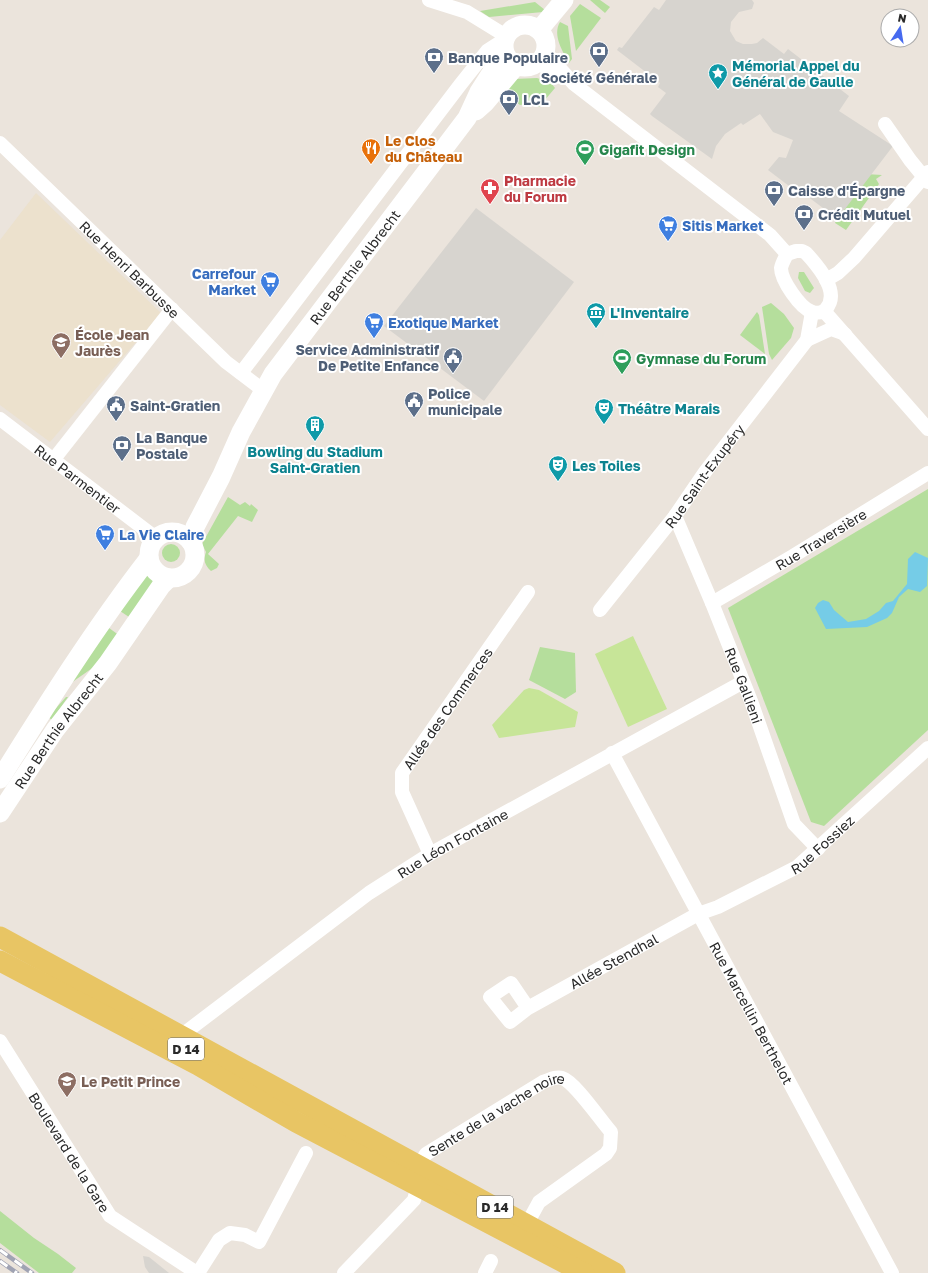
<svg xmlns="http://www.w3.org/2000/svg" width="928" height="1273" viewBox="0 0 928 1273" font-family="'Golos Text',sans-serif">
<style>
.education{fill:#ece1cd}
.green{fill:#b5de9c}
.pitch{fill:#c7e598}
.plaza{fill:#d7d4cf}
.water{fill:#75cce7}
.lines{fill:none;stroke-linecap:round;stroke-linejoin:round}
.street{stroke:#fff;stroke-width:14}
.secondary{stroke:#fff;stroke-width:19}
.primary{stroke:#e8c564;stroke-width:21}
.rail-casing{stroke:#a0a3b3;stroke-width:4.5}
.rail{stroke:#fff;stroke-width:3;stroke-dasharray:9;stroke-linecap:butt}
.labels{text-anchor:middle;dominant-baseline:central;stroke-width:4;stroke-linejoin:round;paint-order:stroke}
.shield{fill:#fff;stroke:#6a6a6a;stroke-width:1}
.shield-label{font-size:13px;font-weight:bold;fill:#2a2a2a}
.service-label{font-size:14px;font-weight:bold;fill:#4e5e75;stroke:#fff;text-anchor:start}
.culture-label{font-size:14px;font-weight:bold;fill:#0d838f;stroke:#fff;text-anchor:start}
.food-label{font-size:14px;font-weight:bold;fill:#c56008;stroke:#fff;text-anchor:start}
.leisure-label{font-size:14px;font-weight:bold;fill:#27864d;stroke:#fff;text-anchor:start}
.health-label{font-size:14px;font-weight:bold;fill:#be3a42;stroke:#fff;text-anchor:start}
.shop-label{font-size:14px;font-weight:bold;fill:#366cbe;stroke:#fff;text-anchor:start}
.street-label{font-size:14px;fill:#2a2a2a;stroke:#fff}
.education-label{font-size:14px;font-weight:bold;fill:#785e54;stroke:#fff;text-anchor:start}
</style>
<rect width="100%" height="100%" fill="#ebe4dc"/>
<path class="education" d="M 36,193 L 161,313 L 50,442 L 0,405 L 0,240 Z"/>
<g class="green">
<path d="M 590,0 L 600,0 L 610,7 L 605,13 Z"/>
<path d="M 535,2 L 545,10 L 543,12 L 489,17 L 480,11 Z"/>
<path d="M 580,4 L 601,18 L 576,51 L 570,16 Z"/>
<path d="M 560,22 L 568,26 L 572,59 L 569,63 C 563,52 552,35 560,22 Z"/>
<path d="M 537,78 L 551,83 L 555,88 L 539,107 L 528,104 L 520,105 L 505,93 L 514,79 Z"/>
<path d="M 799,170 L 882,175 L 876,179 L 879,184 L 846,230 L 835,223 L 839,213 Z"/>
<path d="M 799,272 L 804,272 L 814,288 L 810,293 L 805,291 L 798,278 Z"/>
<path d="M 771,303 L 784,314 L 794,328 L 791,338 L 772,360 L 769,354 L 762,307 Z"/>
<path d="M 757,312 L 759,315 L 765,354 L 740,335 Z"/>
<path d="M 928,489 L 928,730 L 824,826 L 811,822 L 728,608 Z"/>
<path d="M 228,497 L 240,505 L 245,502 L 250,506 L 251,504 L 258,510 L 252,522 L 238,516 L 208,554 L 219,564 L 217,568 L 211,571 C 205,565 203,561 206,552 L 202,544 Z"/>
<circle cx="171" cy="553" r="9"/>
<path d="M 148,568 L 159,576 L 132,619 L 117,609 Z"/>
<path d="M 105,625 L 120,636 L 101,662 L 61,690 Z"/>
<path d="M 540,647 L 575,653 L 576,692 L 565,699 L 529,680 Z"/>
<path d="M 66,697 L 68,697 L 52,720 L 48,717 Z"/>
<path d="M 0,1211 L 34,1238 L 58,1254 L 76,1268 L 72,1273 L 39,1273 L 0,1243 Z"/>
</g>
<g class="pitch">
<path d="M 633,636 L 667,709 L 628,727 L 595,654 Z"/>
<path d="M 529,688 L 539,690 L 578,712 L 575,727 L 499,738 L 492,725 L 524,690 Z"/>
</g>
<g class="plaza">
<path d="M 666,0 L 752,0 L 754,3 L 752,9 L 739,12 L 731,22 L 730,31 L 736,41 L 743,44 L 752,44 L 757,43 L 763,38 L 784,54 L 788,49 L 849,96 L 839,111 L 893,146 L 835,222 L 820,211 L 823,208 L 791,184 L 789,186 L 768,170 L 779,157 L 786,158 L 793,140 L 773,132 L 760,114 L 743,125 L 741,123 L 725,134 L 716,146 L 712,159 L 652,116 L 650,114 L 666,93 L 658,87 L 660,83 L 617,50 L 619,47 L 622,48 L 654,7 L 659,10 Z"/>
<path d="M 476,208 L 574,282 L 484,401 L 384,326 Z"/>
<path d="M 143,1256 L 149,1257 L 169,1273 L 149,1273 L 145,1267 Z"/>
</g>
<path class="water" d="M 915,552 L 928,558 L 927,586 L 920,592 L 908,589 L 899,597 L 892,613 L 887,618 L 867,627 L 826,629 L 815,608 L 818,603 L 823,600 L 829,602 L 834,610 L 848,622 L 866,619 L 879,611 L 886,603 L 893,601 L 907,584 L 908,559 Z"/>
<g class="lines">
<g class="street">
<path d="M 429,0 L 467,12 L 506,36"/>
<path d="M 545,52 L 574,84 L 770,235 L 787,254"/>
<path d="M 538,63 L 563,78"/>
<path d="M 885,124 L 910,160 L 928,182"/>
<path id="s1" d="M 0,143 L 226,362 L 263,390"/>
<path d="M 796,251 L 802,251 L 806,253 C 818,266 841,292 826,309 C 823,313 817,313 812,312 C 800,308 781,280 781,268 C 782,263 785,258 787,254 Z"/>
<path d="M 826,280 L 838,273 L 854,258 L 928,172"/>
<path d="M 824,311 L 928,429"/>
<path d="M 807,340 L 831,329 L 845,334"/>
<path d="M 241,373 L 460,85 L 487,51 L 504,40"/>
<path id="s2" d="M 0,419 L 156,538"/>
<path d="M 54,459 L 172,309"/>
<path id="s3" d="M 675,516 L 712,603 L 751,701 L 794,824 L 818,849"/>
<path id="s4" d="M 712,603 L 793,556 L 928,473"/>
<path id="s5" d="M 600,610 L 675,516 L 705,472 L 807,340 L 812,312"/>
<path id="s6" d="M 612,753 L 892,1273"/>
<path id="s7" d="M 430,854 L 402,792 L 402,773 L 528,592"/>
<path id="s8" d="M 528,1008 L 511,983 L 490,997 L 510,1022 L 528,1008 L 698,914 L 718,907 L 797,867 L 928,748"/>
<path id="s9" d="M 182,1035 L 369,893 L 430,854 L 743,682"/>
<path id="s10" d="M 0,1041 L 110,1216 L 197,1273"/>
<path id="s11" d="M 419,1165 L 426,1154 L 543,1082 C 549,1080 556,1076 562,1078 C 575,1082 601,1121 611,1132 L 610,1148 L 606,1154 L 539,1202 L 527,1224"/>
<path d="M 198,1273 L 219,1240 L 230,1233 L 245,1235 L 259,1242 L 306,1153"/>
<path d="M 344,1273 L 414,1200 L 418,1186"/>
<path d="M 485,1273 L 491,1261"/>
</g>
<g class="secondary">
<circle cx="525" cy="46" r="21"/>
<path d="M 539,30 L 564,0"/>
<path d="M 476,111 L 485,103 L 516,66"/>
<circle cx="172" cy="555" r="23"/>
<path id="s12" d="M 191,542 L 195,527 L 221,477 L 241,432 L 273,374 L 467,118 L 479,92 L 504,53"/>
<path d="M 0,779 C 47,704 94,629 149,558"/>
<path id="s13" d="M 0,813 L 55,730 L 108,663 L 161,586 L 169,578"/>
</g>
<g class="primary">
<path d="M 0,937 L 615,1273"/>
<path d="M 0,961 L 198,1065 L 296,1122 L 584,1273"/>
</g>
<g class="rail-casing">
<g id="rail">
<path d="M 0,1250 L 32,1273"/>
<path d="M 0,1261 L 17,1273"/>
</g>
</g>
<use href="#rail" class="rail"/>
</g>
<defs>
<g id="bank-pin" transform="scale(1)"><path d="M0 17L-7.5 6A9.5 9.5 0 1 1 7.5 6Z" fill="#5c6f8a" stroke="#fff"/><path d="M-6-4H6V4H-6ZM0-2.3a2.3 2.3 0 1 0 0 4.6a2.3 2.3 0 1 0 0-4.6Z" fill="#fff"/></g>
<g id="sight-pin" transform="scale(1)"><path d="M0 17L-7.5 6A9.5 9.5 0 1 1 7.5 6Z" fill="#0f9aa8" stroke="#fff"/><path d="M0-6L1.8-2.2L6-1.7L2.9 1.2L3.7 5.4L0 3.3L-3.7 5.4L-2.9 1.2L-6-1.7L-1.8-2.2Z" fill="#fff"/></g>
<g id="restaurant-pin" transform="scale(1)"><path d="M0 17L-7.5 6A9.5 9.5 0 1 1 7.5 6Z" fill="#e8710a" stroke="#fff"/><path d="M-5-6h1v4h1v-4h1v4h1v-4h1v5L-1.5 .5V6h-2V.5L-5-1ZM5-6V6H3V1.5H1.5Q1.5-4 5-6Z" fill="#fff"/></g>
<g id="stadium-pin" transform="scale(1)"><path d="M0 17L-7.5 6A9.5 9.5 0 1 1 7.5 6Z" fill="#2e9e5b" stroke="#fff"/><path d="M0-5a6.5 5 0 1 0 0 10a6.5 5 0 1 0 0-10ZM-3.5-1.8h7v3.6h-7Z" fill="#fff"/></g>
<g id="pharmacy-pin" transform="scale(1)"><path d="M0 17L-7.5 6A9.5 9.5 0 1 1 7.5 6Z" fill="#e0444e" stroke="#fff"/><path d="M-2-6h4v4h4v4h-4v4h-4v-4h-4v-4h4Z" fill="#fff"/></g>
<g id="supermarket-pin" transform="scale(1)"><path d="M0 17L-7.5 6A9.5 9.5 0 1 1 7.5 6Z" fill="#3f7fe0" stroke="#fff"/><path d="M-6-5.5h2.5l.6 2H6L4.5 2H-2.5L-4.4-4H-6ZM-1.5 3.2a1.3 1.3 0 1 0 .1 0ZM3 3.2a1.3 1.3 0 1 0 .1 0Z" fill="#fff"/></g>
<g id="museum-pin" transform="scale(1)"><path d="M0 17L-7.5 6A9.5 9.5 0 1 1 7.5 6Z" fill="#0f9aa8" stroke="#fff"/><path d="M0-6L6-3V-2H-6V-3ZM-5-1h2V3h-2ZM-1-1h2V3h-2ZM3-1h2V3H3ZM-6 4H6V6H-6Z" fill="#fff"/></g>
<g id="school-pin" transform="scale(1)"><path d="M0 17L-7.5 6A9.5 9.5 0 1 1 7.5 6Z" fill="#8d6e63" stroke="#fff"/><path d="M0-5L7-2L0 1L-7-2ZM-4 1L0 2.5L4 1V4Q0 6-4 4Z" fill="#fff"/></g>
<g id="civic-pin" transform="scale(1)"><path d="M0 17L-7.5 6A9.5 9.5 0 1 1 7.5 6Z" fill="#5c6f8a" stroke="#fff"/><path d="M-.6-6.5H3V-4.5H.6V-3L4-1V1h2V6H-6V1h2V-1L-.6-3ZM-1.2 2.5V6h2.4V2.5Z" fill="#fff"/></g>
<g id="theatre-pin" transform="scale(1)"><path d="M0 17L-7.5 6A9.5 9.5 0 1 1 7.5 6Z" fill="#0f9aa8" stroke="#fff"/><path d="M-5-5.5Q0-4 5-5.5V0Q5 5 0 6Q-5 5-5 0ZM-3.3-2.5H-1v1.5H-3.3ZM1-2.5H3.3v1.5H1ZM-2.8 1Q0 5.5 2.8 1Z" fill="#fff"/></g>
<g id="building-pin" transform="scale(1)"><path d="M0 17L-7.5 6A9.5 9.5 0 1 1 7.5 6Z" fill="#0f9aa8" stroke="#fff"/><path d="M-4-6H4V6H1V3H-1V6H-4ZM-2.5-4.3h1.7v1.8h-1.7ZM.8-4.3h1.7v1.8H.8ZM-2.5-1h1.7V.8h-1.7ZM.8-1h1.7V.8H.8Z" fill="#fff"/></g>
</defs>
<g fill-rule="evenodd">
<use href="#bank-pin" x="599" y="51"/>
<use href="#bank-pin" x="434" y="57"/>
<use href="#sight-pin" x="718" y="73"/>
<use href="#bank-pin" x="509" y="99"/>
<use href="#restaurant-pin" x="371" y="148"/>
<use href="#stadium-pin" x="585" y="149"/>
<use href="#pharmacy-pin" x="490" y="188"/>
<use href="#bank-pin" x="774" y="190"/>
<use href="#bank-pin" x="804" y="214"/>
<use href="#supermarket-pin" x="668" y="225"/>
<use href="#supermarket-pin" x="270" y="281"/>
<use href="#museum-pin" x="596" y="312"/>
<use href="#supermarket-pin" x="374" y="322"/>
<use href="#school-pin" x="61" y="342"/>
<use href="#civic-pin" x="453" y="357"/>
<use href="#stadium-pin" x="622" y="358"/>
<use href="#civic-pin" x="414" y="401"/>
<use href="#civic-pin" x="116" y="405"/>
<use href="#theatre-pin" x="604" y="408"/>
<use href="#building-pin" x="315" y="425"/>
<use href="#bank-pin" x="122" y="445"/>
<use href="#theatre-pin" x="558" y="465"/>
<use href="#supermarket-pin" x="105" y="534"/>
<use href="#school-pin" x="67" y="1081"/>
</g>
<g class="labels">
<g class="shield">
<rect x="168" y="1038" width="36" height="22" rx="3"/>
<rect x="477" y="1196" width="36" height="22" rx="3"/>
</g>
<g class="shield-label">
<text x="186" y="1049">D 14</text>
<text x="495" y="1207">D 14</text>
</g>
<g class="service-label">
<text x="448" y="57">Banque Populaire</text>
<text x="599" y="77" text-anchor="middle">Société Générale</text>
<text x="523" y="99">LCL</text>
<text x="788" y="190">Caisse d'Épargne</text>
<text x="818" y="214">Crédit Mutuel</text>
<text x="439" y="349" text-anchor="end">Service Administratif<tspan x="439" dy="16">De Petite Enfance</tspan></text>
<text x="428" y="393">Police<tspan x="428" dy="16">municipale</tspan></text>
<text x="130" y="405">Saint-Gratien</text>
<text x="136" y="437">La Banque<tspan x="136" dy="16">Postale</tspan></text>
</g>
<g class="culture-label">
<text x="732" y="65">Mémorial Appel du<tspan x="732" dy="16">Général de Gaulle</tspan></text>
<text x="610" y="312">L'Inventaire</text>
<text x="618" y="408">Théâtre Marais</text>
<text x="315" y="451" text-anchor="middle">Bowling du Stadium<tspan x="315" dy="16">Saint-Gratien</tspan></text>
<text x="572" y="465">Les Toiles</text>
</g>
<g class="food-label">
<text x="385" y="140">Le Clos<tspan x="385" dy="16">du Château</tspan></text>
</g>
<g class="leisure-label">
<text x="599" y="149">Gigafit Design</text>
<text x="636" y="358">Gymnase du Forum</text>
</g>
<g class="health-label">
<text x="504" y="180">Pharmacie<tspan x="504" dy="16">du Forum</tspan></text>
</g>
<g class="shop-label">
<text x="682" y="225">Sitis Market</text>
<text x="256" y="273" text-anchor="end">Carrefour<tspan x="256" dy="16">Market</tspan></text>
<text x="388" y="322">Exotique Market</text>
<text x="119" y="534">La Vie Claire</text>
</g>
<g class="street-label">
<text stroke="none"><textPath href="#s12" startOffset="322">Rue Berthie Albrecht</textPath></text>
<text stroke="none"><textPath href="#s1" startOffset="181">Rue Henri Barbusse</textPath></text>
<text stroke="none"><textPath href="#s5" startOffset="170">Rue Saint-Exupéry</textPath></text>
<text stroke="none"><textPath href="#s2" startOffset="98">Rue Parmentier</textPath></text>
<text stroke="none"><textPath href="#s4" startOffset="126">Rue Traversière</textPath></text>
<text stroke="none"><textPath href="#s3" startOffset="183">Rue Gallieni</textPath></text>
<text stroke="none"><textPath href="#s7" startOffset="166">Allée des Commerces</textPath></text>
<text stroke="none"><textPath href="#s13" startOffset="101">Rue Berthie Albrecht</textPath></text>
<text stroke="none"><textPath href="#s8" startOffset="448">Rue Fossiez</textPath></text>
<text stroke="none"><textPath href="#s9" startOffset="332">Rue Léon Fontaine</textPath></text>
<text stroke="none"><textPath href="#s8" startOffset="208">Allée Stendhal</textPath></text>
<text stroke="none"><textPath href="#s6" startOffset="295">Rue Marcellin Berthelot</textPath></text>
<text stroke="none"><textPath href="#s11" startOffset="95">Sente de la vache noire</textPath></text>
<text stroke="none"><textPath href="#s10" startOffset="131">Boulevard de la Gare</textPath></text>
</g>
<g class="education-label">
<text x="75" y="334">École Jean<tspan x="75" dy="16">Jaurès</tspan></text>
<text x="81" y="1081">Le Petit Prince</text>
</g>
</g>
<g transform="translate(900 28) rotate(12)"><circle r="19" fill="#ffffff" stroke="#aaaaaa"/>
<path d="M0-3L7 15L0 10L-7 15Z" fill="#466aef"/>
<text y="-6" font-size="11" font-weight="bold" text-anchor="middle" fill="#2a2a2a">N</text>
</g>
</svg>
